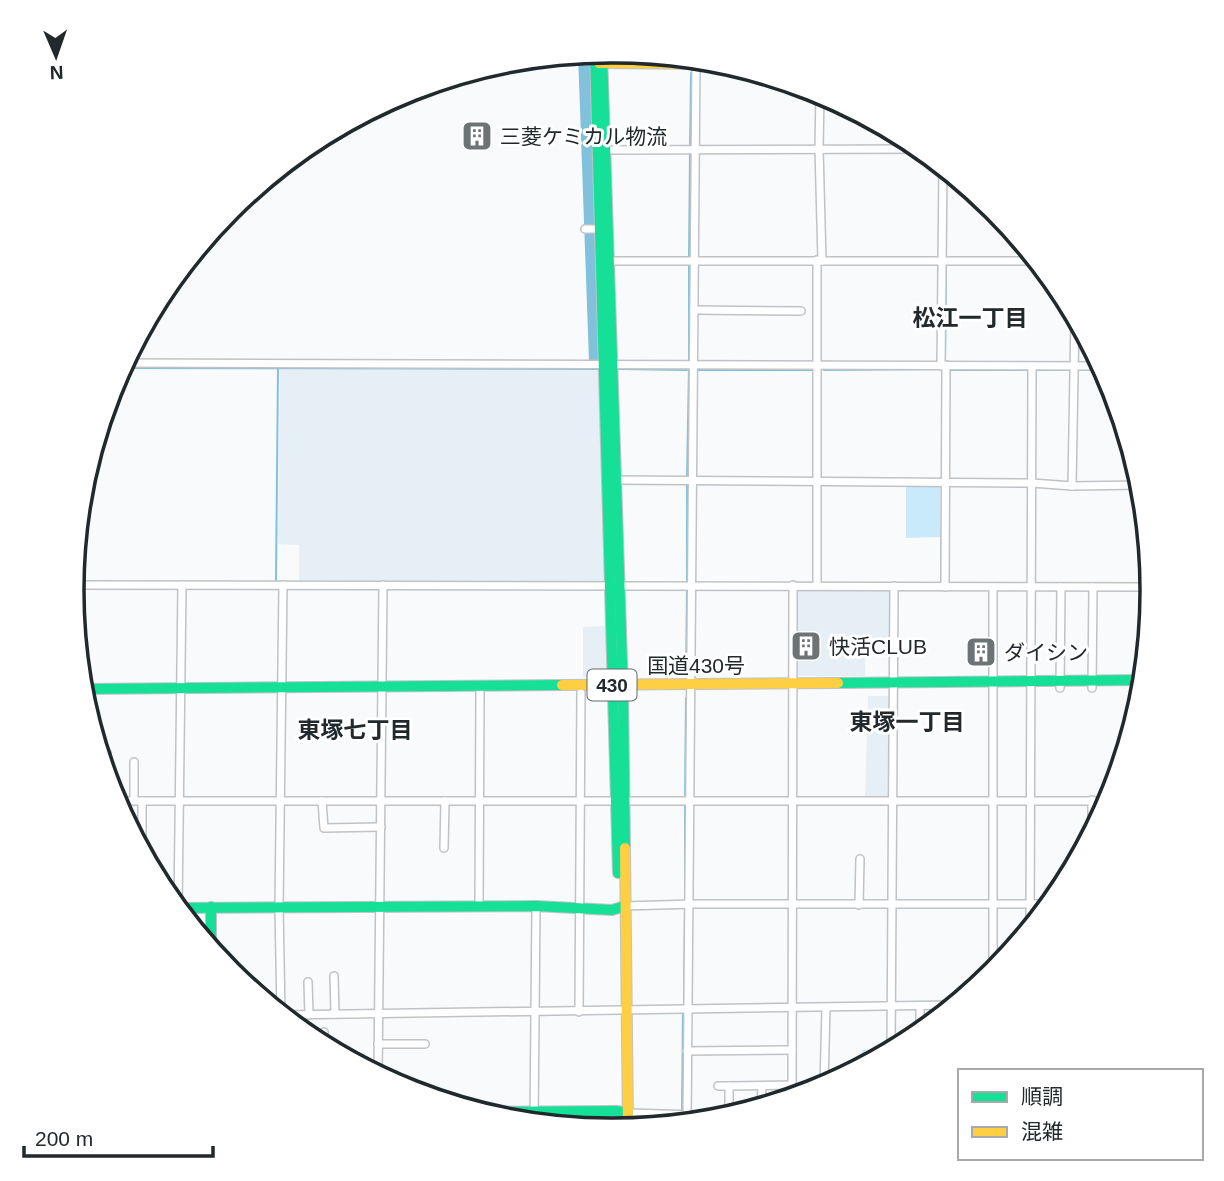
<svg xmlns="http://www.w3.org/2000/svg" width="1224" height="1181" viewBox="0 0 1224 1181" font-family="Helvetica,'Noto Sans JP',sans-serif">
<style>
.built{fill:#e6eff5}
.green{fill:#c9eaf9}
.lines{fill:none;stroke-linecap:round;stroke-linejoin:round}
.stream{stroke:#82c1db;stroke-width:2}
.river{stroke:#82c1db;stroke-width:12}
.street-casing{stroke:#bfc3c6;stroke-width:10}
.fast-casing{stroke:#bfc3c6;stroke-width:12}
.slow-casing{stroke:#bfc3c6;stroke-width:12}
.street{stroke:#fefeff;stroke-width:7}
.fast{stroke:#16e098;stroke-width:10}
.slow{stroke:#ffcf43;stroke-width:10}
.labels{text-anchor:middle;dominant-baseline:central;stroke-width:6;stroke-linejoin:round;paint-order:stroke}
.shield{fill:#fff;stroke:#64696b;stroke-width:2}
.shield-label{font-size:19px;font-weight:bold;fill:#22292c}
.poi-label{font-size:21px;fill:#22292c;stroke:#fff;text-anchor:start}
.street-label{font-size:21px;fill:#22292c;stroke:#fff}
.neighbourhood-label{font-size:23px;font-weight:bold;fill:#22292c;stroke:#fff}
.rim{fill:none;stroke:#22292c;stroke-width:3.5}
</style>
<rect width="100%" height="100%" fill="#f8fafc"/>
<g class="built">
<path d="M 173,279 L 173,304 L 156,304 L 163,290 Z"/>
<path d="M 280,370 L 599,370 L 606,583 L 299,582 L 299,545 L 278,544 Z"/>
<path d="M 796,591 L 892,591 L 892,638 L 865,638 L 865,676 L 796,676 Z"/>
<path d="M 607,626 L 608,671 L 602,677 L 583,677 L 583,627 Z"/>
<path d="M 868,696 L 891,696 L 891,797 L 865,798 Z"/>
</g>
<g class="green">
<path d="M 906,486 L 940,486 L 941,537 L 906,538 Z"/>
<path d="M 889,1049 L 889,1052 L 862,1066 L 862,1050 Z"/>
</g>
<g class="lines">
<g class="stream">
<path d="M 690,149 L 691,73"/>
<path d="M 588,153 L 591,153"/>
<path d="M 947,182 L 947,170"/>
<path d="M 689,257 L 690,154"/>
<path d="M 946,257 L 946,202"/>
<path d="M 945,361 L 946,265"/>
<path d="M 689,362 L 689,263"/>
<path d="M 122,368 L 598,369"/>
<path d="M 619,369 L 687,370"/>
<path d="M 696,370 L 813,370"/>
<path d="M 824,370 L 939,369"/>
<path d="M 949,370 L 1028,370"/>
<path d="M 1036,370 L 1070,370"/>
<path d="M 1078,370 L 1103,370"/>
<path d="M 687,478 L 689,368"/>
<path d="M 276,580 L 278,368"/>
<path d="M 941,580 L 942,514"/>
<path d="M 687,583 L 687,483"/>
<path d="M 72,589 L 170,589"/>
<path d="M 929,590 L 966,590"/>
<path d="M 686,677 L 687,588"/>
<path d="M 685,798 L 686,698"/>
<path d="M 685,900 L 685,804"/>
<path d="M 684,1005 L 685,905"/>
<path d="M 682,1113 L 683,1010"/>
</g>
<path class="river" d="M 584,53 L 595,361"/>
<g class="street-casing">
<g id="street">
<path d="M 820,93 L 819,148 L 822,261"/>
<path d="M 603,150 L 921,149"/>
<path d="M 585,229 L 603,229"/>
<path d="M 817,260 L 817,585"/>
<path d="M 606,261 L 1036,261"/>
<path d="M 694,310 L 801,311"/>
<path d="M 124,363 L 1101,366"/>
<path d="M 941,366 L 943,167"/>
<path d="M 613,480 L 1032,483 L 1072,486 L 1141,485"/>
<path d="M 1072,486 L 1075,317"/>
<path d="M 79,520 L 80,511"/>
<path d="M 73,585 L 1151,587"/>
<path d="M 945,587 L 946,365"/>
<path d="M 993,587 L 993,973"/>
<path d="M 1060,688 L 1061,587"/>
<path d="M 1092,688 L 1093,587"/>
<path d="M 107,774 L 107,753"/>
<path d="M 134,800 L 134,762"/>
<path d="M 1092,800 L 1092,832"/>
<path d="M 115,801 L 1109,801"/>
<path d="M 322,801 L 324,828 L 381,827"/>
<path d="M 444,848 L 445,801"/>
<path d="M 142,850 L 142,801"/>
<path d="M 859,905 L 860,859"/>
<path d="M 479,906 L 480,692"/>
<path d="M 625,906 L 694,904 L 1050,904"/>
<path d="M 178,908 L 182,585"/>
<path d="M 1030,928 L 1032,366"/>
<path d="M 334,976 L 335,1014"/>
<path d="M 308,982 L 309,1015"/>
<path d="M 920,1006 L 920,1032"/>
<path d="M 579,1012 L 581,693"/>
<path d="M 281,1014 L 279,907 L 283,585"/>
<path d="M 283,1015 L 953,1005"/>
<path d="M 324,1032 L 324,1046"/>
<path d="M 378,1044 L 425,1044"/>
<path d="M 891,1050 L 894,586"/>
<path d="M 687,1051 L 792,1050"/>
<path d="M 378,1074 L 383,585"/>
<path d="M 718,1086 L 729,1086"/>
<path d="M 824,1086 L 826,1008"/>
<path d="M 792,1097 L 793,585"/>
<path d="M 761,1107 L 762,1086"/>
<path d="M 628,1113 L 731,1116"/>
<path d="M 729,1116 L 729,1086 L 792,1085"/>
<path d="M 534,1123 L 536,906"/>
<path d="M 687,1123 L 696,60"/>
</g>
</g>
<g class="fast-casing">
<g id="fast">
<path d="M 595,52 L 618,873"/>
<path d="M 602,52 L 623,692 L 625,848"/>
<path d="M 838,683 L 1143,680"/>
<path d="M 82,689 L 562,685"/>
<path d="M 211,907 L 211,949"/>
<path d="M 178,908 L 536,906 L 612,910 L 625,906"/>
<path d="M 482,1112 L 616,1111 L 628,1113"/>
</g>
</g>
<g class="slow-casing">
<g id="slow">
<path d="M 599,63 L 727,64"/>
<path d="M 562,685 L 838,683"/>
<path d="M 625,848 L 628,1129"/>
</g>
</g>
<use href="#street" class="street"/>
<use href="#fast" class="fast"/>
<use href="#slow" class="slow"/>
</g>
<defs>
<g id="building-square" transform="scale(1.575)"><rect x="-9" y="-9" width="18" height="18" rx="4" fill="#6d7275" stroke="#fff"/><path d="M-4-6H4V6H1V3H-1V6H-4ZM-2.5-4.3h1.7v1.8h-1.7ZM.8-4.3h1.7v1.8H.8ZM-2.5-1h1.7V.8h-1.7ZM.8-1h1.7V.8H.8Z" fill="#fff"/></g>
</defs>
<g fill-rule="evenodd">
<use href="#building-square" x="477" y="136"/>
<use href="#building-square" x="806" y="646"/>
<use href="#building-square" x="981" y="652"/>
</g>
<g class="labels">
<rect class="shield" x="587.5" y="669.5" width="49" height="31" rx="5"/>
<g class="shield-label">
<text x="612" y="685">430</text>
</g>
<g class="poi-label">
<text x="500" y="136">三菱ケミカル物流</text>
<text x="829" y="646">快活CLUB</text>
<text x="1004" y="652">ダイシン</text>
</g>
<g class="street-label">
<text x="696" y="665">国道430号</text>
</g>
<g class="neighbourhood-label">
<text x="970" y="318">松江一丁目</text>
<text x="907" y="722">東塚一丁目</text>
<text x="355" y="730">東塚七丁目</text>
</g>
</g>
<path d="M0 0H1224V1181H0ZM611 63H613A527 527 0 0 1 1140 590V591A527 527 0 0 1 613 1118H611A527 527 0 0 1 84 591V590A527 527 0 0 1 611 63Z" fill="#fff" fill-rule="evenodd"/>
<path class="rim" d="M611 63H613A527 527 0 0 1 1140 590V591A527 527 0 0 1 613 1118H611A527 527 0 0 1 84 591V590A527 527 0 0 1 611 63Z"/>
<rect x="958" y="1069" width="245" height="91" fill="#ffffff" stroke="#a7a9ab" stroke-width="2"/>
<rect x="972" y="1092" width="35" height="10" fill="#16e098" stroke="#a7a9ab" stroke-width="2"/>
<text x="1021" y="1104" font-size="21" fill="#22292c">順調</text>
<rect x="972" y="1127" width="35" height="10" fill="#ffcf43" stroke="#a7a9ab" stroke-width="2"/>
<text x="1021" y="1139" font-size="21" fill="#22292c">混雑</text>
<g transform="translate(56 56) rotate(178)" stroke="#ffffff" stroke-width="5" paint-order="stroke">
<path d="M0-5L12 26L0 18L-12 26Z" fill="#22292c"/>
<text y="-10" font-size="19" font-weight="bold" text-anchor="middle" fill="#22292c">N</text>
</g>
<path d="M24 1146v10h189v-10" fill="none" stroke="#22292c" stroke-width="3.5"/>
<text x="35" y="1146" font-size="21" fill="#22292c" stroke="#ffffff" stroke-width="5" paint-order="stroke">200 m</text>
</svg>
